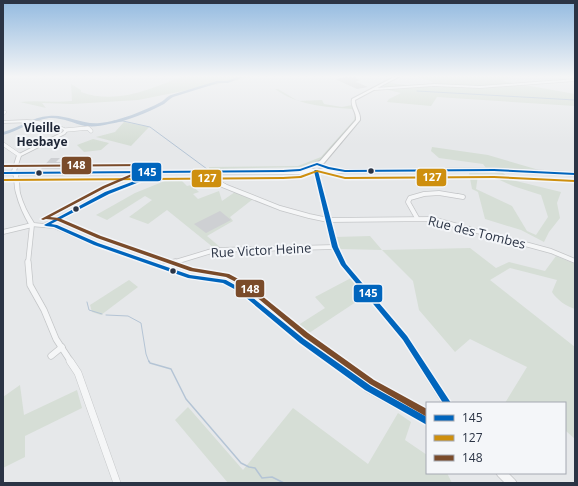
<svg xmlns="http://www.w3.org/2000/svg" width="578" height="486" viewBox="0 0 578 486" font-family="'Open Sans',sans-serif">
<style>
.green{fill:#d6ded6;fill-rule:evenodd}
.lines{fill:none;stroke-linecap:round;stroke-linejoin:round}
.stream-far1{stroke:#b4c4d5;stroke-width:1}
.stream{stroke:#b4c4d5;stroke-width:1.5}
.river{fill:#b4c4d5;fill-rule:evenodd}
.building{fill:#ced0d3}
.minor-far4-casing{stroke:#c4c6c8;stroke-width:3.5}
.minor-far3-casing{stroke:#c4c6c8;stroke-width:4.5}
.minor-far2-casing{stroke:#c4c6c8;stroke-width:5.5}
.minor-far1-casing{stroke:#c4c6c8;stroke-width:7}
.minor-casing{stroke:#c4c6c8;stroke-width:8}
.tertiary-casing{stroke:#c4c6c8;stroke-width:1.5}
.secondary-casing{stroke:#c4c6c8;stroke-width:2}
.primary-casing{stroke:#c2c5c8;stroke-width:1}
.minor-far4{stroke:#f5f6f7;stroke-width:2.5}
.minor-far3{stroke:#f5f6f7;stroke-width:3.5}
.minor-far2{stroke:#f5f6f7;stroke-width:4}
.minor-far1{stroke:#f5f6f7;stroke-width:5.5}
.minor{stroke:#f5f6f7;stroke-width:7}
.tertiary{fill:#f5f6f7;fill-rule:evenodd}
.secondary{fill:#f8f8f8;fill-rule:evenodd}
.primary{fill:#f8f8f8;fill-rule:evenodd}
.bus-1-casing{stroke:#f4f6f9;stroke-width:3}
.bus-2-casing{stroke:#f4f6f9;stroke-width:3}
.bus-3-casing{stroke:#f4f6f9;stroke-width:3}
.bus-1{fill:#0065bd;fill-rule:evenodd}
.bus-2{fill:#ce8f0e;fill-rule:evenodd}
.bus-3{fill:#7a4b2a;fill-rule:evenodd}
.bus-dot{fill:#2b3445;stroke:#f4f6f9;stroke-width:1.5}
.labels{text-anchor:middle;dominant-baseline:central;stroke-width:4;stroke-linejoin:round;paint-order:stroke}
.far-neighbourhood-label{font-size:12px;font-weight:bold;fill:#1d2536;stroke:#f4f6f9}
.street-label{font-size:13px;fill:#2b3445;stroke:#f4f6f9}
.line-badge{stroke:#f4f6f9;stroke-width:1.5}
.badge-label{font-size:11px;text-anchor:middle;font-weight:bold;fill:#fff}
</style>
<rect width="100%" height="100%" fill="#e6e8ea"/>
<g class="green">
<path d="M 183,76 L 259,76 L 138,100 L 72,104 L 42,103 L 46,108 L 20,102 C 37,100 54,103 72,101 L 71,84 L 81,90 L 81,92 C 116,105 151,89 183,76 Z"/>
<path d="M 413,76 L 516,76 L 502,81 L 575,94 L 575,106 L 437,97 L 431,106 L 387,102 L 389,99 L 401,93 L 380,88 L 390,83 L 412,86 L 435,85 L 431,81 Z"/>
<path d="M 275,89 L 278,89 L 298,101 L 322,100 L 324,104 L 342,107 L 352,105 L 356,113 L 357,119 L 321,161 L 311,163 L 303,167 L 209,169 L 209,167 L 298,166 L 321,157 L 354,120 L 355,114 L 352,109 C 325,107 296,105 275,89 Z"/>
<path d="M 124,122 L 149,127 L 131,146 L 96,137 L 115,132 Z"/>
<path d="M 93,139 L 109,143 L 101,150 L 84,152 L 77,145 Z"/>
<path d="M 432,147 L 488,155 L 539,170 L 486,168 L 483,164 L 439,158 L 431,151 Z"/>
<path d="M 469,173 L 503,173 L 512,180 L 561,192 L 557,203 L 560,218 L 549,232 L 544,242 L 521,230 L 485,219 L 478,192 L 472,189 ZM 478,175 L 489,175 L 513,186 L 541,195 L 548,217 L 536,235 L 527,231 L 512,206 L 476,189 Z"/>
<path d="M 177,176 L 187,186 L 191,185 L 199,192 L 193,194 L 198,199 L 219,191 L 222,201 L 235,192 L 253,199 L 230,217 L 233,221 L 207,236 L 220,247 L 214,248 L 167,210 L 148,224 L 129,217 L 152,200 L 145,196 L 107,220 L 96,215 L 135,193 Z"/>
<path d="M 370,236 L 382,250 L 470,248 L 496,268 L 509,262 L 545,271 L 556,256 L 575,264 L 575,309 C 566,306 557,300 552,292 L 557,280 L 510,268 L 490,280 L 575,347 L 575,439 L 566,431 L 565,432 L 565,403 L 505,403 L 527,367 L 470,339 L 455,352 L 419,310 L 413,281 L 382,250 L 340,249 L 335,237 Z"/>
<path d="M 351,278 L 365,296 L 303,337 L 292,329 L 325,308 L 315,297 Z"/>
<path d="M 129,280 L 138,287 L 101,315 L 92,312 L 90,305 Z"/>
<path d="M 20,385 L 24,415 L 77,390 L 82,408 L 25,436 L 25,457 L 3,468 L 3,397 Z"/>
<path d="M 188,407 L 243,470 L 293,408 L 368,464 L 398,413 L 411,422 L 405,440 L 427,455 L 427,473 L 447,473 L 452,483 L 228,483 L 175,420 Z"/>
</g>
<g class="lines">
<g class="stream-far1">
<path d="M 399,77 L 401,76"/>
<path d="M 417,91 L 575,100"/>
<path d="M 114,121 L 123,121 L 150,127 L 207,169"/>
<path d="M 87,302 L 89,310 L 102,314"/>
<path d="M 106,315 L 128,316 L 141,323 L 146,354 L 149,362"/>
</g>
<path class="stream" d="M 149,361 L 150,363 L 171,369 L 186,399 L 241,463 L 249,467 L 255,468 L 262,478 L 272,477 L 284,483"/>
<path class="river" d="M 241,76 L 246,76 L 228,83 L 218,83 L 173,97 C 169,99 167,102 164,104 C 147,113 127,121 109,124 C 101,126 93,127 85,126 C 73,123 61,117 49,118 C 32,120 19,131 3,135 L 3,132 C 19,128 32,117 49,116 C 66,114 82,125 100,123 C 119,121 144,111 161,102 C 165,100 166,97 171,95 L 217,81 L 227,81 Z"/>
</g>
<g class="building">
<path d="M 352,76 L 360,80 L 356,82 L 368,87 L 357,89 L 335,79 Z"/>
<path d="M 51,158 L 60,158 L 56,162 L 71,162 L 66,169 L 41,169 Z"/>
<path d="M 220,211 L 231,220 L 206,233 L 194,224 Z"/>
</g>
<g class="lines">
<g class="minor-far4-casing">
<path id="minor-far4" d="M 3,114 L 5,112"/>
</g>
<g class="minor-far3-casing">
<g id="minor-far3">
<path d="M 66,130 L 88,128 L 91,131"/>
<path d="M 3,144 L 19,155"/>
<path d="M 207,172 L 208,175 L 225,186"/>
</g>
</g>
<g class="minor-far2-casing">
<g id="minor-far2">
<path d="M 222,185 L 280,208 L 309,216 L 328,220 L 432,219 L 551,251 L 575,261"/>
<path d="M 417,218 L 408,202 L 410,198 L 424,194 L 439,193 L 463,197 L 458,196"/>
<path d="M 3,232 L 32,225 L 28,263"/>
<path d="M 172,263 L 215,250 L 335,247"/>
</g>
</g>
<g class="minor-far1-casing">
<g id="minor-far1">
<path d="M 28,262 L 30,285 L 44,310 L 56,339 L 71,362"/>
<path d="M 165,267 L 175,262"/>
<path d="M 51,356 L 62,347"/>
</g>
</g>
<g class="minor-casing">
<path id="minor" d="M 70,361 L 78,373 L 117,483"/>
</g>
<g class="tertiary-casing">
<g id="tertiary">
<path d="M 575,79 L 575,81 L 480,88 L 434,86 L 375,90 L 373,89 L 375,88 L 434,84 L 480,86 Z"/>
<path d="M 27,120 C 41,121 56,123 68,130 L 65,134 L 21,156 L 16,171 C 20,176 19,187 20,193 C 23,204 28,214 34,223 L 44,224 L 105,192 L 144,177 L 148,171 L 152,171 L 152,172 L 148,179 L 109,194 L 51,224 L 57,225 L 98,243 L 190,275 L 226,279 L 242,288 L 304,339 L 371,385 L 427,416 L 427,425 L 365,391 L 300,343 L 238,292 L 223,283 L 190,279 L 94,245 L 54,228 L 30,226 C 24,216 19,205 16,193 C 14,187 15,176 12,171 L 17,155 L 63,132 L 64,130 C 44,122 24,122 3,123 L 3,121 Z"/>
<path d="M 314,170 L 316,170 L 318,171 L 338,247 L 346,264 L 407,336 L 451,403 L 442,403 L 403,340 L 341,265 L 332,247 L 314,171 Z"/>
<path d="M 496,473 L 508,473 L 515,480 L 517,483 L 505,483 L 498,476 Z"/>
</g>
</g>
<g class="secondary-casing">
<path id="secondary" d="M 396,76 L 400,76 L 355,100 C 355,108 361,113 360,120 L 324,163 L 317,165 L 315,165 L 315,163 L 320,161 L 356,120 C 357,112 350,107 352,99 Z"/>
</g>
<g class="primary-casing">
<path id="primary" d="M 317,162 L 332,168 L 333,169 L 494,168 L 575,172 L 575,176 L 494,172 L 338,173 L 312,172 L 301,174 L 3,175 L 3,171 L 301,170 L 303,170 L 303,168 ZM 317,166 L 325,169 L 311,169 Z"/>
</g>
<use href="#minor-far4" class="minor-far4"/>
<use href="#minor-far3" class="minor-far3"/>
<use href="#minor-far2" class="minor-far2"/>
<use href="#minor-far1" class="minor-far1"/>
<use href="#minor" class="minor"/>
<use href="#tertiary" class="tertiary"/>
<use href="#secondary" class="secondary"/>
<use href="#primary" class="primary"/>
<g class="bus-1-casing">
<g id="bus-1">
<path d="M 317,163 L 329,167 L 345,170 L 494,169 L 575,173 L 575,175 L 494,171 L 345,172 L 328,169 L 317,165 L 300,171 L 283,172 L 3,174 L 3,172 L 283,170 L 300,169 Z"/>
<path d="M 315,170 L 317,170 L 318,171 L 338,247 L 346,264 L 407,336 L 451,403 L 443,403 L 403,340 L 341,265 L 332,247 L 314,171 Z"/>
<path d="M 147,174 L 149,174 L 150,175 L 147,179 L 109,194 L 51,224 L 57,225 L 98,243 L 190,275 L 226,280 L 242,289 L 304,339 L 371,386 L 427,417 L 427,425 L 365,390 L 300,343 L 238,291 L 223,283 L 188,278 L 94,245 L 54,227 L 46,226 L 44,225 L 105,192 L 145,177 Z"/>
</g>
</g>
<g class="bus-2-casing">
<path id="bus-2" d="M 317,170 L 345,177 L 494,176 L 575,180 L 575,182 L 494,178 L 345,179 L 317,172 L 301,178 L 283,179 L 3,181 L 3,179 L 283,177 L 300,176 Z"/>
</g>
<g class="bus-3-casing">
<g id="bus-3">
<path d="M 150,164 L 151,164 L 151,166 L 3,167 L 3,165 Z"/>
<path d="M 141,170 L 143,170 L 144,171 L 105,188 L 50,217 L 59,218 L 101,236 L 193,268 L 229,274 L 246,283 L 308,333 L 374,380 L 427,409 L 427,417 L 370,384 L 304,337 L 242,285 L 226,277 L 190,271 L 97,238 L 56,220 L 46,219 L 43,220 L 41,219 L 103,186 Z"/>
</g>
</g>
<use href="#bus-1" class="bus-1"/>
<use href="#bus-2" class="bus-2"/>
<use href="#bus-3" class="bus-3"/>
</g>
<linearGradient id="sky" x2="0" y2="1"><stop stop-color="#93bae0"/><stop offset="0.53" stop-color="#f4f5f6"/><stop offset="1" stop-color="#f4f5f6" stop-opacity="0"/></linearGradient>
<rect width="578" height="144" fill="url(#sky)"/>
<g class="bus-dot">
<circle cx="371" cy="171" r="3.5"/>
<circle cx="39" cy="173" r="3.5"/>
<circle cx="76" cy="209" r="3.5"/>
<circle cx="173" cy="271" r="3.5"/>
</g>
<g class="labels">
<g class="far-neighbourhood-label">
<text x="42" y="127">Vieille<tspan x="42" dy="14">Hesbaye</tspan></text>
</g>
<g class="street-label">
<text transform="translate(477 232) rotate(14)">Rue des Tombes</text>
<text transform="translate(261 250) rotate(-3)">Rue Victor Heine</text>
</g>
</g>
<g class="line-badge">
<rect x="61" y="156" width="31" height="19" rx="4" fill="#7a4b2a"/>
<rect x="131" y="162" width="31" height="20" rx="4" fill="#0065bd"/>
<rect x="416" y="168" width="31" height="19" rx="4" fill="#ce8f0e"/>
<rect x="191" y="169" width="31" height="19" rx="4" fill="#ce8f0e"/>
<rect x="235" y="279" width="30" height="19" rx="4" fill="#7a4b2a"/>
<rect x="353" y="284" width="30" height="19" rx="4" fill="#0065bd"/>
</g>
<g class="badge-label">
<text x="76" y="169">148</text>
<text x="147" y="176">145</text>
<text x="432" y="181">127</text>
<text x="207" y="182">127</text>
<text x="250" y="293">148</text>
<text x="368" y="297">145</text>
</g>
<rect width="578" height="486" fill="none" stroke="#2b3445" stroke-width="8"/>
<rect x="426" y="402" width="140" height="72" fill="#f4f6f9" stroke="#a4a8b1"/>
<rect x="434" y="415" width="20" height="6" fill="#0065bd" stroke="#a4a8b1"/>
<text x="462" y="422" font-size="12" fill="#2b3445">145</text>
<rect x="434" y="435" width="20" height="6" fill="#ce8f0e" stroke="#a4a8b1"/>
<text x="462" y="442" font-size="12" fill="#2b3445">127</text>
<rect x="434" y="455" width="20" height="6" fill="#7a4b2a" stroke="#a4a8b1"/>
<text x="462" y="462" font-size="12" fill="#2b3445">148</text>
</svg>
